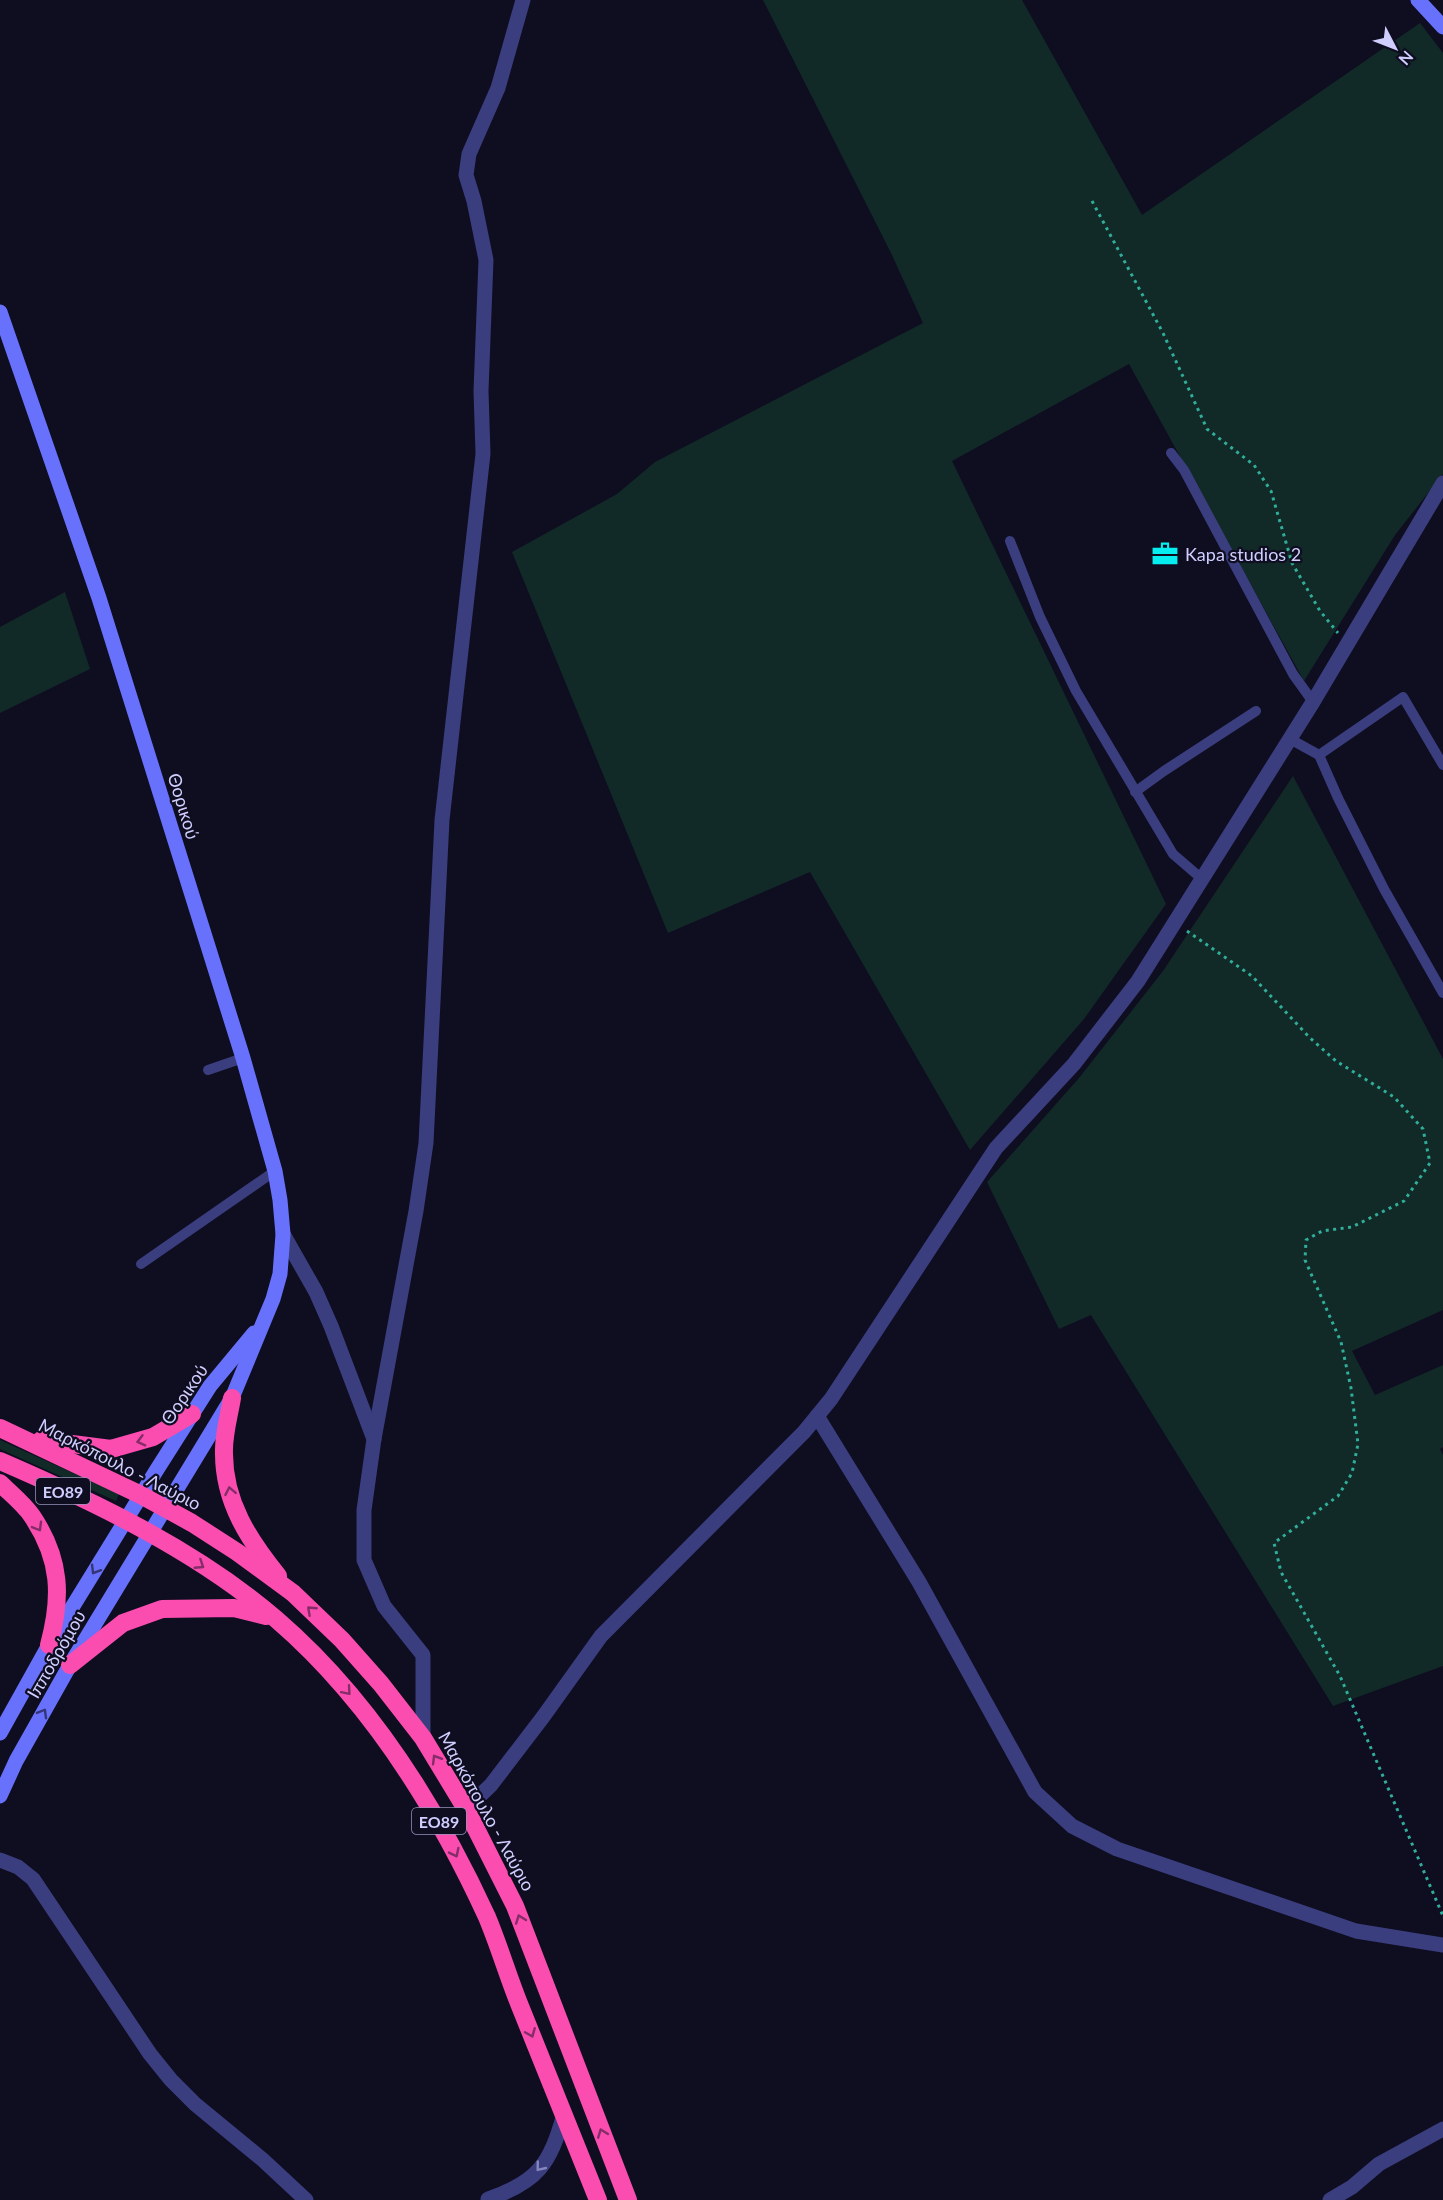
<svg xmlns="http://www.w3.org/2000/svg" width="1443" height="2200" viewBox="0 0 1443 2200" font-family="Lato,sans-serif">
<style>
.green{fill:#112a27}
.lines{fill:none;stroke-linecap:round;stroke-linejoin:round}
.path{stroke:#31ae9b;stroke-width:3;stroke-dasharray:3 4.5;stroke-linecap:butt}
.lane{stroke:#3a3d7e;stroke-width:10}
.street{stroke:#3a3d7e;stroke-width:15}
.secondary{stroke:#6871fb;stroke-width:15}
.highway{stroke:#fa4daf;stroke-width:18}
.oneway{stroke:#842d68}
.oneway2{stroke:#333578}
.oneway3{stroke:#8486be}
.labels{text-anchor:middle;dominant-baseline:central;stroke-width:4.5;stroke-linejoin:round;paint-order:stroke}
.shield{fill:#0f0d20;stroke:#9594bb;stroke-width:1.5}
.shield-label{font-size:16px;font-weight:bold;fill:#cfcefe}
.poi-label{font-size:18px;fill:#cfcefe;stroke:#0f0d20;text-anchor:start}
.street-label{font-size:18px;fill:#cfcefe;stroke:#0f0d20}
</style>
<rect width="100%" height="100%" fill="#0f0d20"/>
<g class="green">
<path d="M 763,0 L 1022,0 L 1142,215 L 1420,23 L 1443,53 L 1443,474 L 1395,535 L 1304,681 L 1129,364 L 952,461 L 1166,904 L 1084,1019 L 970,1150 L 810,872 L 668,933 L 512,552 L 617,494 L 655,462 L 923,323 L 891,253 Z"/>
<path d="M 65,592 L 90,669 L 0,713 L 0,627 Z"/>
<path d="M 1293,776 L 1443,1059 L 1443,1310 L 1352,1351 L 1375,1395 L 1443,1365 L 1443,1447 L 1440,1449 L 1443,1455 L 1443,1666 L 1333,1706 L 1091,1315 L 1059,1329 L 987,1182 L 1079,1078 L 1163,971 Z"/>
<path d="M 0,1440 L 119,1494 L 116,1501 L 0,1449 Z"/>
</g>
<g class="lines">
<g class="path">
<path d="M 1092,201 L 1163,333 L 1207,429 L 1254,465 L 1271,491 L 1292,563 L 1320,611 L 1338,633"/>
<path d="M 1187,931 L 1252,976 L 1310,1038 L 1336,1061 L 1394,1097 L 1423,1129 L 1430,1163 L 1404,1201 L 1352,1227 L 1322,1231 L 1306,1240 L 1305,1260 L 1341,1342 L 1351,1388 L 1358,1444 L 1352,1473 L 1338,1496 L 1274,1543 L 1281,1572 L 1340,1676 L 1443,1916"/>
</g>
<g class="lane">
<path d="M 1171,453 L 1184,470 L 1293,674 L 1313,702"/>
<path d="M 1010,541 L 1040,617 L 1076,691 L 1173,854 L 1202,879"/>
<path d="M 1290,739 L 1319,755 L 1338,798 L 1384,889 L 1443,993"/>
<path d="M 1319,755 L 1403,697 L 1443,765"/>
<path d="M 1135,792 L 1164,771 L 1256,711"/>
<path d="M 208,1070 L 243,1058"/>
<path d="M 141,1264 L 275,1171"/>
</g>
<g class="street">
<path d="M 283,1234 L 316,1292 L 331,1326 L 374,1439"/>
<path d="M 817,1416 L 919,1582 L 1035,1792 L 1072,1826 L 1117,1849 L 1356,1931 L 1443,1945"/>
<path d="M 423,1738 L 423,1655 L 384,1606 L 364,1560 L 364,1510 L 374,1439 L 416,1211 L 426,1143 L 442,820 L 483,454 L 481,391 L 486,260 L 474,201 L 466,175 L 469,154 L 498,88 L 523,0"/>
<path d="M 466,1809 L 491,1785 L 543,1717 L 601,1636 L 804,1432 L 831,1399 L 996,1148 L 1074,1064 L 1138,981 L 1313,702 L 1443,483"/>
<path d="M 0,1860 L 18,1867 L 33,1879 L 150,2054 L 171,2080 L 195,2104 L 263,2160 L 306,2200"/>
<path d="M 488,2199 C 538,2182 550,2164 564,2114"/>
<path d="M 1330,2200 L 1352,2187 L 1379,2164 L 1443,2129"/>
</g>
<g class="secondary">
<path d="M 1418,0 L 1443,27"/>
<path d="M 0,312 L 99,598 L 243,1058 L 275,1171 L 280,1200 L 283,1234 L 280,1274 L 273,1299 L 232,1398 L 70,1665 L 16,1761 L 0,1796"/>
<path d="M 0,1733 L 49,1645 L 156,1471 L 210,1386 L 254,1333"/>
</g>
<g class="highway">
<path d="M 232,1398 C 229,1416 223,1436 224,1454 C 224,1502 249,1540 278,1576"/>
<path d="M 0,1428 L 141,1495 L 192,1523 L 237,1552 L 293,1593 L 342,1640 L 381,1684 L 423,1738 L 466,1809 L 515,1906 L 628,2200"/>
<path d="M 41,1440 L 111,1449 L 153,1437 L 192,1414"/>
<path d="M 0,1461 C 95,1502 197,1551 276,1619 C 369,1699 436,1806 487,1917 C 500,1948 509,1980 522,2011 C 547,2074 573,2137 598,2200"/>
<path d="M 0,1483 C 10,1493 24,1504 32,1516 C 61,1559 62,1597 49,1645"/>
<path d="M 70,1665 L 123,1623 L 162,1609 L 234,1608 L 266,1616"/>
</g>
</g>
<defs><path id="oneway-chevron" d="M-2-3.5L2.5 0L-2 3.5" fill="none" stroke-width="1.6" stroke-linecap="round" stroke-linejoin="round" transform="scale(1.5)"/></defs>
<g class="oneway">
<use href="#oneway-chevron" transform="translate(141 1441) rotate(165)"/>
<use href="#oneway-chevron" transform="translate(230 1491) rotate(-101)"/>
<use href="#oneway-chevron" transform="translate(38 1527) rotate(60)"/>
<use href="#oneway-chevron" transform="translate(200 1565) rotate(33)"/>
<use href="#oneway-chevron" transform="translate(311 1610) rotate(-137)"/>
<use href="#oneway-chevron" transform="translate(347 1691) rotate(49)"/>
<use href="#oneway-chevron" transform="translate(436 1759) rotate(-121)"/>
<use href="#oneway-chevron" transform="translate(455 1853) rotate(64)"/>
<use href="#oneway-chevron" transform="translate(520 1919) rotate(-110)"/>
<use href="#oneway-chevron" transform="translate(531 2033) rotate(68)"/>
<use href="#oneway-chevron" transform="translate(602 2133) rotate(-111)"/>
</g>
<g class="oneway2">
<use href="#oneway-chevron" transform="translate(95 1570) rotate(121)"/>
<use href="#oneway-chevron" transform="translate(43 1713) rotate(-60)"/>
</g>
<use class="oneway3" href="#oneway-chevron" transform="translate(540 2167) rotate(129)"/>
<defs>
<g id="office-bare" transform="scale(2.07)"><path d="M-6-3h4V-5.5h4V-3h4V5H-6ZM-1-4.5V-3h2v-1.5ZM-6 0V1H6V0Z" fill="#07eef0" stroke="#0f0d20" stroke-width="2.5" paint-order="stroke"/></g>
</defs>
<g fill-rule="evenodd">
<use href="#office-bare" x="1165" y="554"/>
</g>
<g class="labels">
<g class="shield">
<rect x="36" y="1478" width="54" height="26" rx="4.5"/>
<rect x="412" y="1808" width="54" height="26" rx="4.5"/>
</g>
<g class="shield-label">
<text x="63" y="1491">ΕΟ89</text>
<text x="439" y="1821">ΕΟ89</text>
</g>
<g class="poi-label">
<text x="1185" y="554">Kapa studios 2</text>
</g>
<g class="street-label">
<text transform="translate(184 806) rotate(73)">Θορικού</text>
<text transform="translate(184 1394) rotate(-56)">Θορικού</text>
<text transform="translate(120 1464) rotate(27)">Μαρκόπουλο - Λαύριο</text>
<text transform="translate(56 1654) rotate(-60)">Ιπποδρόμου</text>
<text transform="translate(487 1811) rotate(61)">Μαρκόπουλο - Λαύριο</text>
</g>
</g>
<g transform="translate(1395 48) rotate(132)" stroke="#0f0d20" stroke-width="4.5" paint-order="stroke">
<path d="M0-4.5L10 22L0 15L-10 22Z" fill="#cfcefe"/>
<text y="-9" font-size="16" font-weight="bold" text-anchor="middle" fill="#cfcefe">N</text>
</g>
</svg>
